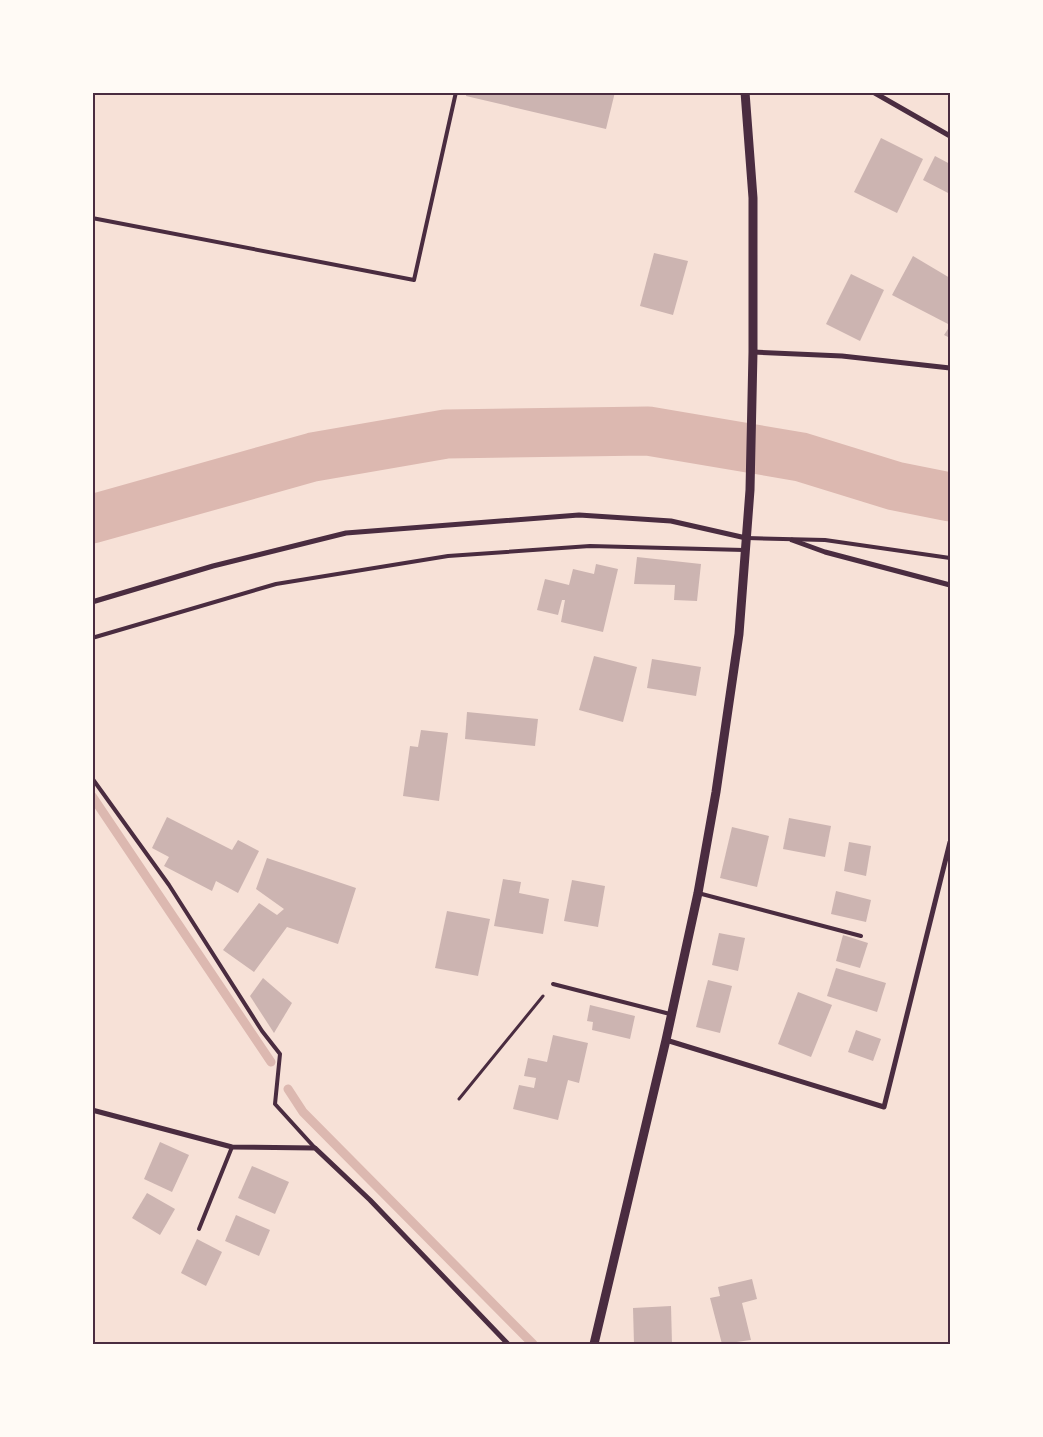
<svg xmlns="http://www.w3.org/2000/svg" width="1043" height="1437" viewBox="0 0 1043 1437" font-family="'Space Grotesk',sans-serif">
<style>
.lines{fill:none;stroke-linecap:round;stroke-linejoin:round}
.stream{stroke:#dcb8b0;stroke-width:9}
.river{stroke:#dcb8b0;stroke-width:49}
.building{fill:#ccb4b1}
.path{stroke:#4a2c40;stroke-width:3}
.service{stroke:#4a2c40;stroke-width:4}
.minor{stroke:#4a2c40;stroke-width:5}
.tertiary{stroke:#4a2c40;stroke-width:9}
.neatline{fill:none;stroke:#4a2c40;stroke-width:2}
</style>
<rect width="100%" height="100%" fill="#f7e1d7"/>
<g class="lines">
<g class="stream">
<path d="M 92,796 L 271,1062"/>
<path d="M 288,1089 L 303,1112 L 533,1344"/>
</g>
<path class="river" d="M 92,519 L 313,457 L 446,434 L 648,431 L 801,457 L 895,486 L 950,497"/>
</g>
<g class="building">
<path d="M 467,92 L 615,92 L 606,129 L 466,96 Z"/>
<path d="M 881,138 L 923,159 L 897,213 L 854,192 Z"/>
<path d="M 935,156 L 950,164 L 950,194 L 923,180 Z"/>
<path d="M 654,253 L 688,261 L 673,315 L 640,306 Z"/>
<path d="M 913,256 L 950,278 L 950,325 L 892,295 Z"/>
<path d="M 851,274 L 884,290 L 860,341 L 826,324 Z"/>
<path d="M 950,326 L 950,338 L 944,335 Z"/>
<path d="M 637,557 L 701,564 L 697,601 L 674,600 L 675,585 L 634,584 Z"/>
<path d="M 596,564 L 618,569 L 603,632 L 561,622 L 565,600 L 562,600 L 558,615 L 537,610 L 545,579 L 569,585 L 573,569 L 594,574 Z"/>
<path d="M 594,656 L 637,667 L 623,722 L 579,710 Z"/>
<path d="M 652,659 L 701,667 L 696,696 L 647,688 Z"/>
<path d="M 467,712 L 538,719 L 535,746 L 465,739 Z"/>
<path d="M 421,730 L 448,733 L 439,801 L 403,796 L 410,746 L 418,747 Z"/>
<path d="M 167,817 L 232,850 L 238,840 L 259,851 L 238,893 L 216,881 L 212,891 L 164,866 L 169,857 L 152,848 Z"/>
<path d="M 789,818 L 831,826 L 825,857 L 783,849 Z"/>
<path d="M 732,827 L 769,836 L 757,887 L 720,878 Z"/>
<path d="M 849,842 L 871,846 L 866,876 L 844,871 Z"/>
<path d="M 267,858 L 356,888 L 338,944 L 287,927 L 254,972 L 223,950 L 259,903 L 277,915 L 284,909 L 256,889 Z"/>
<path d="M 503,879 L 521,882 L 519,893 L 549,899 L 543,934 L 494,926 Z"/>
<path d="M 572,880 L 605,886 L 598,927 L 564,921 Z"/>
<path d="M 836,891 L 871,900 L 866,922 L 831,914 Z"/>
<path d="M 447,911 L 490,919 L 478,976 L 435,968 Z"/>
<path d="M 719,933 L 745,938 L 738,971 L 712,965 Z"/>
<path d="M 843,935 L 868,943 L 860,968 L 836,961 Z"/>
<path d="M 836,968 L 886,983 L 877,1012 L 827,996 Z"/>
<path d="M 263,978 L 292,1003 L 274,1033 L 250,996 Z"/>
<path d="M 708,980 L 732,986 L 720,1033 L 696,1027 Z"/>
<path d="M 798,992 L 832,1005 L 811,1057 L 778,1044 Z"/>
<path d="M 590,1005 L 635,1016 L 630,1039 L 592,1030 L 593,1022 L 587,1021 Z"/>
<path d="M 856,1030 L 881,1039 L 873,1061 L 848,1052 Z"/>
<path d="M 553,1035 L 588,1043 L 579,1083 L 568,1080 L 558,1120 L 513,1109 L 519,1085 L 534,1088 L 536,1078 L 524,1076 L 528,1058 L 547,1062 Z"/>
<path d="M 160,1142 L 189,1155 L 172,1192 L 144,1179 Z"/>
<path d="M 252,1166 L 289,1182 L 275,1214 L 238,1198 Z"/>
<path d="M 147,1193 L 175,1209 L 160,1235 L 132,1218 Z"/>
<path d="M 236,1215 L 270,1230 L 259,1256 L 225,1241 Z"/>
<path d="M 197,1239 L 222,1252 L 206,1286 L 181,1273 Z"/>
<path d="M 752,1279 L 757,1299 L 742,1303 L 751,1340 L 722,1344 L 710,1298 L 720,1296 L 718,1287 Z"/>
<path d="M 671,1306 L 672,1344 L 634,1344 L 633,1308 Z"/>
</g>
<g class="lines">
<path class="path" d="M 459,1099 L 543,996"/>
<g class="service">
<path d="M 92,218 L 414,280 L 456,92"/>
<path d="M 747,538 L 825,540 L 950,558"/>
<path d="M 92,638 L 276,584 L 448,556 L 590,546 L 744,550"/>
<path d="M 92,778 L 169,885 L 262,1031 L 280,1054 L 275,1104 L 315,1148"/>
<path d="M 698,893 L 861,936"/>
<path d="M 553,984 L 670,1014"/>
<path d="M 199,1229 L 232,1147"/>
</g>
<g class="minor">
<path d="M 873,92 L 950,136"/>
<path d="M 753,352 L 842,356 L 950,368"/>
<path d="M 792,540 L 825,552 L 950,585"/>
<path d="M 92,602 L 213,566 L 346,533 L 579,515 L 671,521 L 746,538"/>
<path d="M 666,1040 L 884,1107 L 950,842"/>
<path d="M 92,1110 L 232,1147 L 315,1148 L 370,1200 L 508,1344"/>
</g>
<path class="tertiary" d="M 594,1344 L 666,1040 L 698,893 L 716,792 L 739,634 L 750,490 L 753,352 L 753,198 L 745,92"/>
</g>
<rect width="1043" height="1437" fill="none" stroke="#fffaf5" stroke-width="188"/>
<rect x="94" y="94" width="855" height="1249" class="neatline"/>
</svg>
